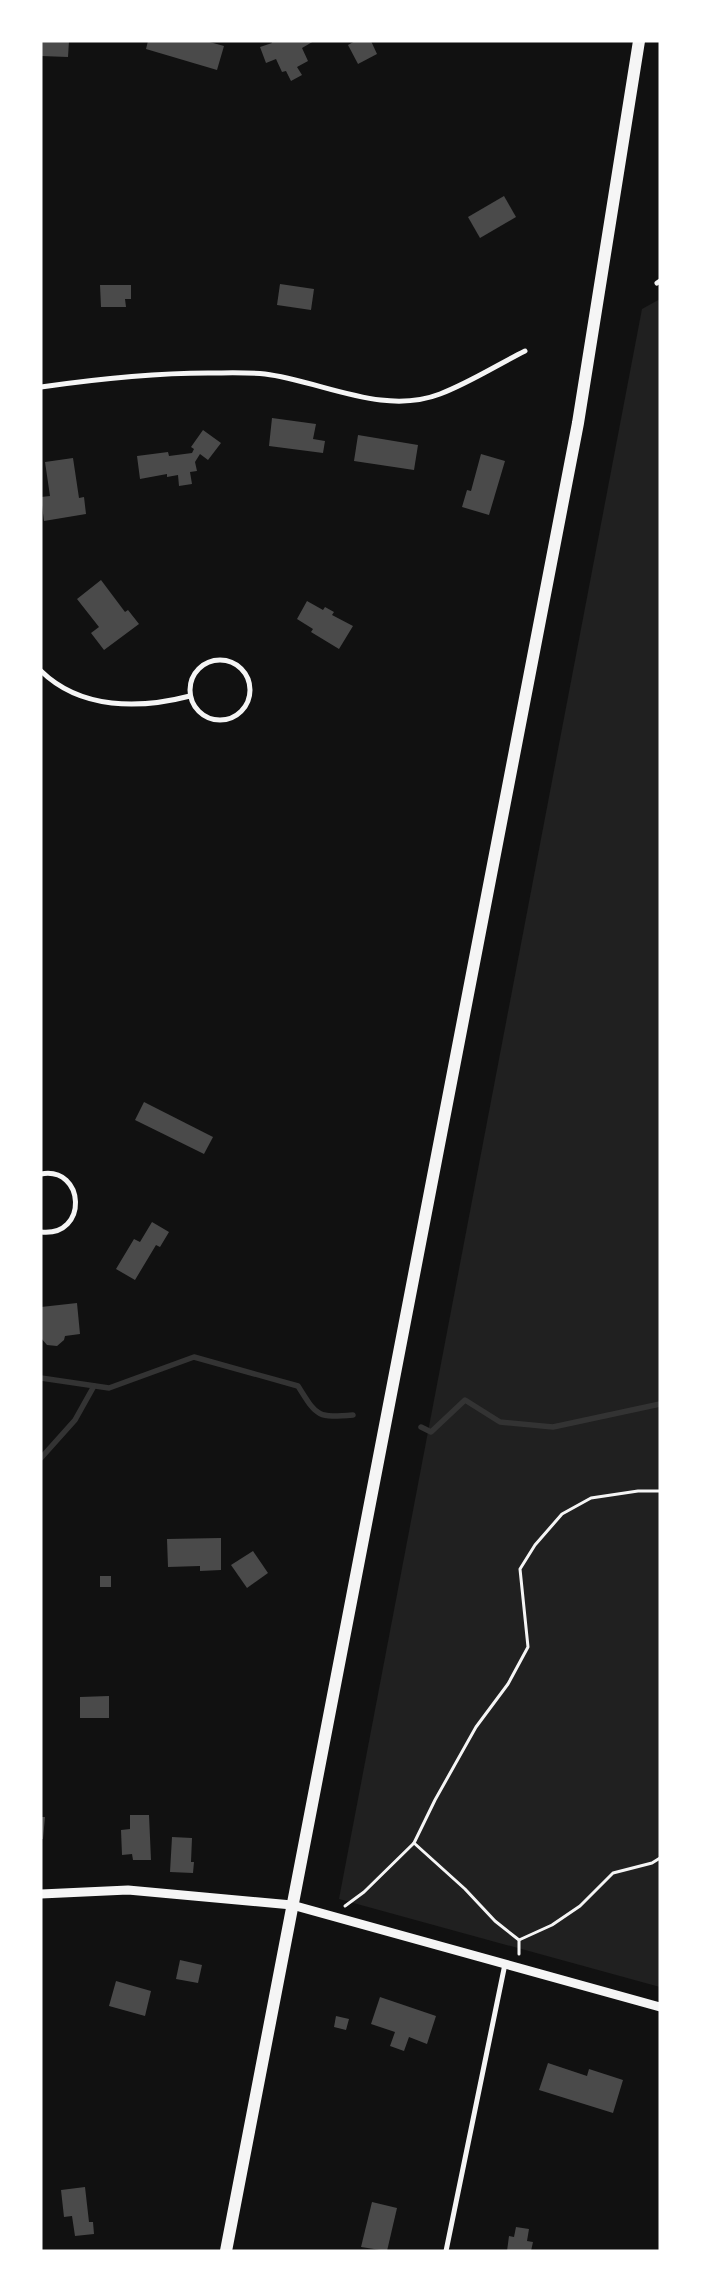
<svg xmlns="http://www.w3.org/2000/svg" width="701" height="2292" viewBox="0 0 701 2292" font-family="'Varela Round',sans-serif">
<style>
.green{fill:#202020}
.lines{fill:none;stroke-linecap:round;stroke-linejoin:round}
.stream{stroke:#333;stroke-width:5.5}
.building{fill:#4a4a4a}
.path{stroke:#f5f5f5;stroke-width:3}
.minor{stroke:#f5f5f5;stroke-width:5}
.tertiary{stroke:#f5f5f5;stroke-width:9}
.primary{stroke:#f5f5f5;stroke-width:12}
</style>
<rect width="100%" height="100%" fill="#111"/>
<path class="green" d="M 660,299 L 660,1987 L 339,1899 L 642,309 Z"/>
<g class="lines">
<g class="stream">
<path d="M 41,1378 L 109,1388 L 194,1357 L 298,1386 C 317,1416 316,1418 353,1415"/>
<path d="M 421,1427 L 431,1432 L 465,1400 L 500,1422 L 553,1427 L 660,1404"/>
<path d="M 41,1458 L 75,1420 L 94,1386"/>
</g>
</g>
<g class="building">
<path d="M 41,41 L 69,41 L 68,57 L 41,56 Z"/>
<path d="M 148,41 L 206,41 L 224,46 L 217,70 L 146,49 Z"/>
<path d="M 271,41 L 314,41 L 302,48 L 308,61 L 297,67 L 302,75 L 291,81 L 286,71 L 282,72 L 276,59 L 266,63 L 260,47 L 272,43 Z"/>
<path d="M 355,41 L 371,41 L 377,54 L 358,64 L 348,45 Z"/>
<path d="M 504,196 L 516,217 L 480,238 L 468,217 Z"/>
<path d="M 280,284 L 314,289 L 311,310 L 277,305 Z"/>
<path d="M 100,285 L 131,285 L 131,299 L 125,299 L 126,307 L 101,307 Z"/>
<path d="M 272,418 L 316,424 L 313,439 L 325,441 L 323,453 L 269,446 Z"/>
<path d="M 203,430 L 221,443 L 208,460 L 200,454 L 195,462 L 197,471 L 190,472 L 192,484 L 179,486 L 178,475 L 167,477 L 167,474 L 140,479 L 137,456 L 168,452 L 169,456 L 192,453 L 194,449 L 191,447 Z"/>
<path d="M 358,435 L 418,445 L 414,470 L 354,461 Z"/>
<path d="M 481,454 L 505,461 L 489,515 L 462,507 L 467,490 L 471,491 Z"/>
<path d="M 73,458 L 79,498 L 84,497 L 86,514 L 44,521 L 41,497 L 50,496 L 45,462 Z"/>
<path d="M 101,580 L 125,612 L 128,610 L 139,624 L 104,650 L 91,633 L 99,627 L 77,599 Z"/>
<path d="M 307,601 L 323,610 L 325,607 L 334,612 L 332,615 L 353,626 L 339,649 L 311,632 L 313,629 L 297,619 Z"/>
<path d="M 144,1102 L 213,1137 L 204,1154 L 135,1120 Z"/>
<path d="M 152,1222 L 169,1232 L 160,1247 L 156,1245 L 135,1280 L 116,1269 L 134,1239 L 140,1242 Z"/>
<path d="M 77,1303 L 80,1334 L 65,1336 L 64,1340 L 57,1346 L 47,1345 L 41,1338 L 41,1307 Z"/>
<path d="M 221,1538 L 221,1570 L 200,1571 L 200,1566 L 168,1567 L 167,1539 Z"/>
<path d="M 253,1551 L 268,1573 L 247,1588 L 231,1565 Z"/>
<rect x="100" y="1576" width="11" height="11"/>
<path d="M 109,1696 L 109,1718 L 80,1718 L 80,1697 Z"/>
<path d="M 130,1815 L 149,1815 L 151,1860 L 133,1860 L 132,1854 L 122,1855 L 121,1830 L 130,1829 Z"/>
<path d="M 41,1817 L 45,1817 L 43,1839 L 41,1839 Z"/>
<path d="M 172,1837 L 192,1838 L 191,1862 L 194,1862 L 193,1873 L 170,1872 Z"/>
<path d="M 180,1960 L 202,1965 L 198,1983 L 176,1979 Z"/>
<path d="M 116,1981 L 151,1991 L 145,2016 L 109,2006 Z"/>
<path d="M 380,1997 L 436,2016 L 427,2044 L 409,2037 L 404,2051 L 390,2046 L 395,2032 L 371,2024 Z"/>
<path d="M 336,2016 L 349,2019 L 346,2030 L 334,2027 Z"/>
<path d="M 548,2063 L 587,2076 L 589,2069 L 623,2080 L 613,2113 L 539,2090 Z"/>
<path d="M 85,2187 L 89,2222 L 93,2222 L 94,2234 L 75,2236 L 72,2216 L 64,2217 L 61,2190 Z"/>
<path d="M 372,2202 L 397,2208 L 387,2251 L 361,2247 Z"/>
<path d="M 516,2227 L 529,2229 L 527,2241 L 533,2242 L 531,2251 L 507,2251 L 509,2236 L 514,2237 Z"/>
</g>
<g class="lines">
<g class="path">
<path d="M 345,1906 L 364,1892 L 414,1843"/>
<path d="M 519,1940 L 552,1925 L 580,1906 L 613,1873 L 652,1863 L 660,1858"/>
<path d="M 519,1954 L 519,1940 L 495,1921 L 465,1889 L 414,1843 L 435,1800 L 476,1727 L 508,1684 L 528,1647 L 520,1569 L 535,1545 L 562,1514 L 591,1498 L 638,1491 L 660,1491"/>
</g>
<g class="minor">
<path d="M 657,283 L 660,281"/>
<path d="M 41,387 C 97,379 151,373 208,373 C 226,373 246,372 265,374 C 321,381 383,416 440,394 C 469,383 497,365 525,351"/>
<circle cx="220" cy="690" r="30"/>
<path d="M 41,671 C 81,710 140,709 190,696"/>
<path d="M 41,1174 C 85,1166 89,1237 41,1232"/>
<path d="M 446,2251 L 505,1964"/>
</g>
<path class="tertiary" d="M 41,1894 L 128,1890 L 292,1905 L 660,2007"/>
<path class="primary" d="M 226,2251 L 578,423 L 639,41"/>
</g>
<rect width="701" height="2292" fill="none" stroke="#ffffff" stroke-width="85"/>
</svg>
